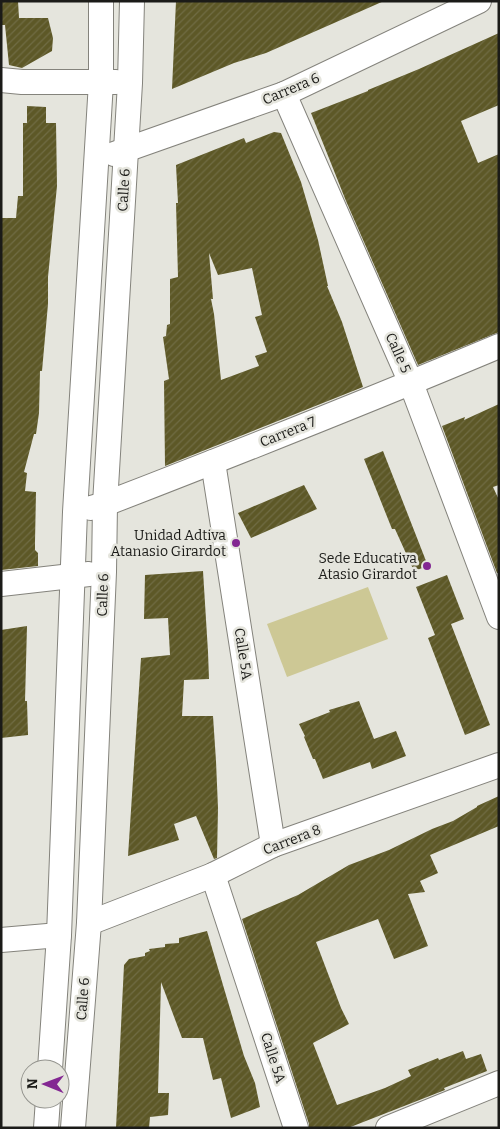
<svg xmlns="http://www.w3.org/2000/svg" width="500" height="1129" viewBox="0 0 500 1129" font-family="Bitter,serif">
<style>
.pitch{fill:#cdc895}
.building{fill:url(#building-hatch);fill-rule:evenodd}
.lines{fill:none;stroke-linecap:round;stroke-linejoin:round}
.minor-casing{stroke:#84837c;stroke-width:26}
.minor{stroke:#fff;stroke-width:24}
.poi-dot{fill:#832792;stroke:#e5e5dd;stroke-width:2}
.labels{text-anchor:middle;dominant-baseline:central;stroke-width:5;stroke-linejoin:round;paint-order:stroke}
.street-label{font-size:14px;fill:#1b1b18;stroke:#e5e5dd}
.poi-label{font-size:14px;fill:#1b1b18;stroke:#e5e5dd;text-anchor:end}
</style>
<defs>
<pattern id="building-hatch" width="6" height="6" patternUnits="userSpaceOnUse" patternTransform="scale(1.25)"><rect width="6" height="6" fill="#5d5827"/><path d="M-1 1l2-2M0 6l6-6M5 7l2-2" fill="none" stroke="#706c44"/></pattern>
</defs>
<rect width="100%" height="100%" fill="#e5e5dd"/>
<path class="pitch" d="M 368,587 L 388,639 L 287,677 L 267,624 Z"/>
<g class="building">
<path d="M 1,1 L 18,1 L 19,18 L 48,18 L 53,38 L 52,51 L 22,68 L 9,65 L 5,25 L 1,25 Z"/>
<path d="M 176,1 L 384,1 L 266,53 L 234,63 L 172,89 Z"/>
<path d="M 499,33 L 499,105 L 461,121 L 478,163 L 499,154 L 499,332 L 418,365 L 346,201 L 311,113 L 368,91 L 368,90 L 419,69 Z"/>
<path d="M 27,106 L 46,107 L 46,123 L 56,123 L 57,186 L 48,277 L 48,304 L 42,371 L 40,371 L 39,413 L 36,434 L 34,434 L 24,472 L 27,473 L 25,491 L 36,492 L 35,542 L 35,550 L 38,553 L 38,566 L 1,570 L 1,218 L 16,218 L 18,196 L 23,196 L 23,123 L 27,123 Z"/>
<path d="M 274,132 L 281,133 L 301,182 L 318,240 L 328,286 L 327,286 L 342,322 L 363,387 L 165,466 L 164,381 L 169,379 L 163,337 L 166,336 L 167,325 L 170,324 L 170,279 L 178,277 L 176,203 L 178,203 L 176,165 L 244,138 L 246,143 ZM 209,253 L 218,275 L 252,268 L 262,315 L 255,317 L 267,352 L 255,356 L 259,366 L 221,380 L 214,314 L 211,299 L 213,299 Z"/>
<path d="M 499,404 L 499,485 L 493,487 L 499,500 L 499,573 L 497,573 L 442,426 L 465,417 L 464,420 Z"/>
<path d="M 383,451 L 428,566 L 414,571 L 395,529 L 392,529 L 364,459 Z"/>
<path d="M 304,485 L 317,509 L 251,538 L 238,513 Z"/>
<path d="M 203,571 L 208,652 L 209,679 L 184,680 L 182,716 L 213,716 L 216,761 L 218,808 L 217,858 L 214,859 L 196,816 L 174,824 L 179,840 L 128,856 L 141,658 L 170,655 L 168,618 L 144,619 L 145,575 Z"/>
<path d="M 447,575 L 464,619 L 451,624 L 490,725 L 465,735 L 428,638 L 435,635 L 416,587 Z"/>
<path d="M 27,626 L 25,701 L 27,701 L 28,735 L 1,738 L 1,630 Z"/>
<path d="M 359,701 L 374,739 L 396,731 L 406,756 L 372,769 L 370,762 L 323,779 L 315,759 L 313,759 L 304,737 L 305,736 L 299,724 L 330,712 L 329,710 Z"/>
<path d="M 499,796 L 499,826 L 430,855 L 438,873 L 420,881 L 425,892 L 408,894 L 428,946 L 394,959 L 378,919 L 316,942 L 341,1008 L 349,1024 L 313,1043 L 337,1105 L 385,1088 L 411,1076 L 408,1070 L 438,1058 L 439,1060 L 463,1051 L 466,1059 L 481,1054 L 487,1071 L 444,1088 L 445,1090 L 348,1128 L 309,1128 L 309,1124 L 242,919 L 298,895 L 349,865 L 389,850 L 432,829 L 453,821 L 477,807 L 477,806 Z"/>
<path d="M 207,931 L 244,1056 L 255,1083 L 260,1107 L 231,1118 L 221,1078 L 213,1080 L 203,1038 L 182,1038 L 161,982 L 158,1093 L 169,1093 L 168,1115 L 150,1117 L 149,1128 L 116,1128 L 124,965 L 129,959 L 145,956 L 145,953 L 150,951 L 149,949 L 165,947 L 165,944 L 179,943 L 179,938 Z"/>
</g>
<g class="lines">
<g class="minor-casing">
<g id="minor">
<path d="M 1,80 L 22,82 L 116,82"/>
<path d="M 284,94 L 411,383 L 499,617"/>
<path d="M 114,154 L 284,94 L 479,1"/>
<path d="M 213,462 L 273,845"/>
<path d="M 91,508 L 105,504 C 237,453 368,401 499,346"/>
<path d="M 1,584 L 89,574"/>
<path d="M 213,875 L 296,1128"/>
<path d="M 89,923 L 213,875 L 273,845 L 499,765"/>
<path d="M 1,940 L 59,935"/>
<path d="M 50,1069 L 59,935 L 75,512 L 101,82 L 101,1"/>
<path d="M 46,1128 L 48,1099"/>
<path d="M 73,1128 L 89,923 L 104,572 L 105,504 L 130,83 L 132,1"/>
<path d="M 388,1128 L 499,1083"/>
</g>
</g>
<use href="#minor" class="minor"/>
</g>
<g class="poi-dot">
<circle cx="236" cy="543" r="5"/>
<circle cx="427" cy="566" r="5"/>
</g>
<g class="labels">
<g class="street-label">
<text transform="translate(291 89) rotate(-23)">Carrera 6</text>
<text transform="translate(124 190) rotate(-87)">Calle 6</text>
<text transform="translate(398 353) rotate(66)">Calle 5</text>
<text transform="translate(288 432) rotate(-22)">Carrera 7</text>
<text transform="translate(103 595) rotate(-88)">Calle 6</text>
<text transform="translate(243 654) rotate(81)">Calle 5A</text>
<text transform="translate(292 840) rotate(-21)">Carrera 8</text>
<text transform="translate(83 999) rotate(-86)">Calle 6</text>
<text transform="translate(273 1058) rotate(72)">Calle 5A</text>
</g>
<g class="poi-label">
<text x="226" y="535">Unidad Adtiva<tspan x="226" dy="16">Atanasio Girardot</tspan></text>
<text x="417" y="558">Sede Educativa<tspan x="417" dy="16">Atasio Girardot</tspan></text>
</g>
</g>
<rect width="500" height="1129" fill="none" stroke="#1b1b18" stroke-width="5"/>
<g transform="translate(45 1084) rotate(271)"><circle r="24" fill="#e5e5dd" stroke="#94948e"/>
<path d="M0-4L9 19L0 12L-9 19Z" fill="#832792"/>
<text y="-8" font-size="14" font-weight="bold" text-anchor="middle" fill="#1b1b18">N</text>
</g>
</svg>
